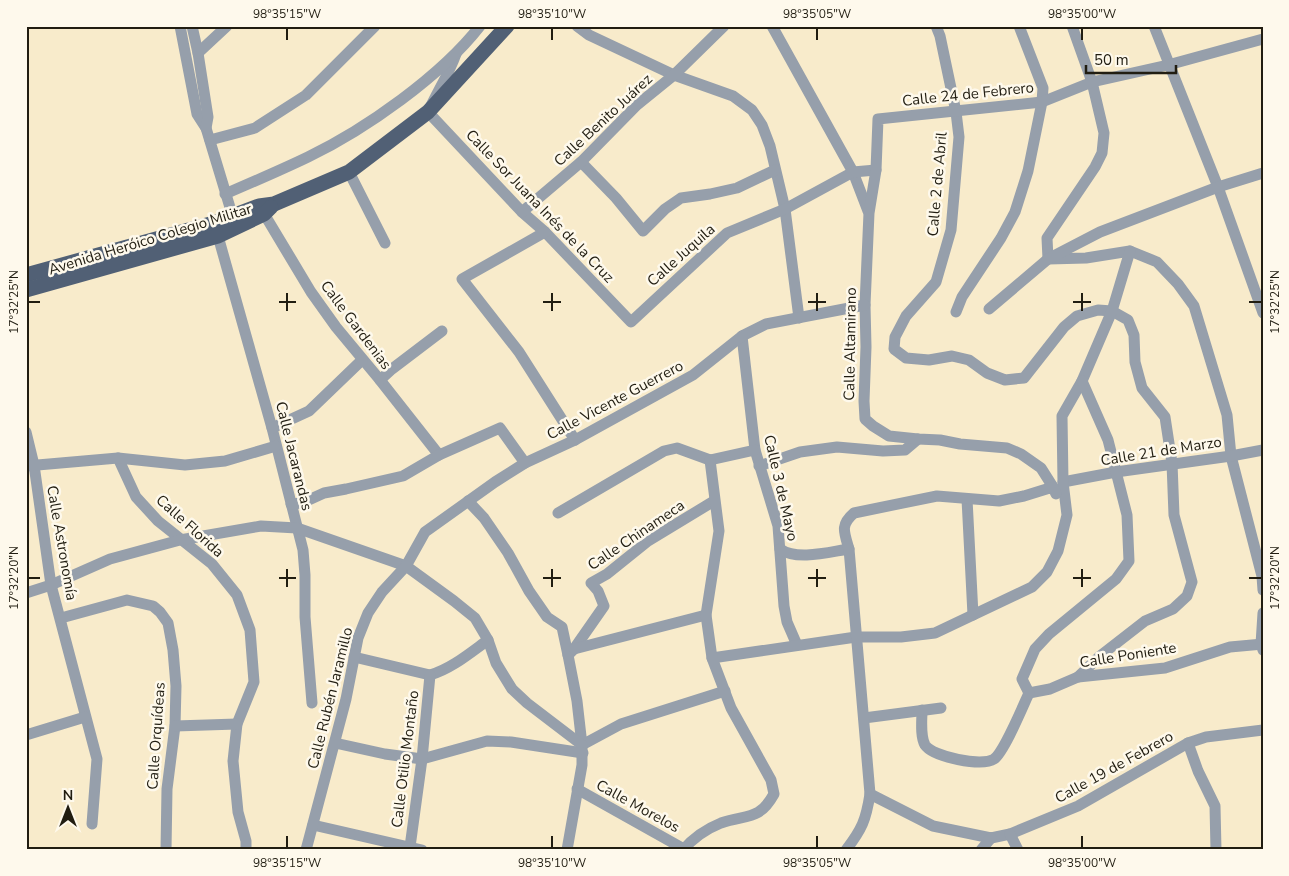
<svg xmlns="http://www.w3.org/2000/svg" width="1289" height="876" viewBox="0 0 1289 876" font-family="'Nunito Sans',sans-serif">
<style>
.lines{fill:none;stroke-linecap:round;stroke-linejoin:round}
.street{stroke:#969fab;stroke-width:11}
.primary{stroke:#516075;stroke-width:15}
.ticks{fill:none;stroke:#211d11;stroke-width:2}
.labels{text-anchor:middle;dominant-baseline:central;stroke-width:5;stroke-linejoin:round;paint-order:stroke}
.street-label{font-size:15px;fill:#211d11;stroke:#fef9ec}
.neatline{fill:none;stroke:#211d11;stroke-width:2}
.ticks-label{font-size:12px;text-anchor:middle;fill:#211d11}
</style>
<rect width="100%" height="100%" fill="#f8ebcb"/>
<g class="lines">
<g class="street">
<path d="M 180,26 L 197,114 L 206,128 L 235,224"/>
<path d="M 192,26 L 198,53 L 208,117 L 206,128"/>
<path d="M 577,26 L 589,35 L 674,75 L 733,96 L 752,110 L 762,125 L 770,146 L 785,209 L 799,318"/>
<path d="M 772,26 L 853,172 L 868,211"/>
<path d="M 936,26 L 940,36 L 956,112 L 959,137 L 951,230 L 936,282 L 906,316 L 895,337 L 894,349 L 906,358 L 929,360 L 952,356 L 969,360 L 987,373 L 1005,380 L 1024,378 L 1064,327 L 1077,316 L 1098,310 L 1112,311 L 1128,320 L 1134,335 L 1135,362 L 1142,388 L 1165,417 L 1172,463 L 1174,515 L 1192,582 L 1187,596 L 1173,609 L 1145,621 L 1100,656 L 1078,677"/>
<path d="M 1072,26 L 1092,82 L 1104,133 L 1102,153 L 1095,167 L 1047,238 L 1048,259 L 1086,258 L 1130,251 L 1157,262 L 1178,284 L 1194,306 L 1227,415 L 1231,456 L 1262,576 L 1263,590"/>
<path d="M 1154,26 L 1218,187 L 1263,313"/>
<path d="M 198,53 L 227,26"/>
<path d="M 456,54 C 449,74 437,92 428,112 L 522,212 L 545,232 L 631,322 L 727,233 L 785,209 L 853,172 L 876,170"/>
<path d="M 210,140 L 255,128 L 306,95 L 375,26"/>
<path d="M 581,162 L 616,198 L 643,231 L 665,209 L 681,198 L 710,194 L 737,188 L 775,170"/>
<path d="M 349,172 L 385,243"/>
<path d="M 225,194 C 253,182 281,170 308,157 C 366,129 441,76 480,26"/>
<path d="M 260,207 L 311,292 L 336,327 L 380,380 L 439,455"/>
<path d="M 522,212 L 581,162 L 637,105 L 674,75 L 724,26"/>
<path d="M 216,229 L 272,428 L 303,550 L 305,575 L 305,617 L 312,703"/>
<path d="M 545,232 L 462,279 L 519,352 L 575,440"/>
<path d="M 989,309 L 1048,259 L 1100,232 L 1218,187 L 1263,173"/>
<path d="M 956,312 L 962,297 L 1001,238 L 1015,212 L 1028,171 L 1042,102 L 1043,88 L 1019,26"/>
<path d="M 742,336 L 755,450 L 778,526 L 784,606 L 787,622 L 797,645"/>
<path d="M 380,380 L 392,369 L 442,331"/>
<path d="M 272,428 L 309,411 L 362,360"/>
<path d="M 26,432 L 34,465 L 51,585 L 97,759 L 92,824"/>
<path d="M 118,458 L 136,497 L 158,521 L 212,564 L 237,595 L 250,630 L 254,682 L 237,724 L 233,761 L 238,812 L 246,841 L 246,850"/>
<path d="M 710,460 L 755,450"/>
<path d="M 26,466 L 118,458 L 185,465 L 225,461 L 276,446"/>
<path d="M 759,466 L 800,452 L 837,447 L 883,451 L 905,450 L 918,439"/>
<path d="M 1063,482 L 1116,472 L 1231,456 L 1263,450"/>
<path d="M 1053,487 L 1041,468 L 1021,454 L 1007,448 L 960,444 L 940,440 L 918,439 L 889,436 L 873,426 L 865,419 L 864,401 L 866,347 L 865,305 L 869,213 L 876,170 L 878,119 L 1042,102 L 1092,82 L 1168,65 L 1263,39"/>
<path d="M 967,499 L 973,615"/>
<path d="M 468,501 L 484,518 L 508,553 L 529,591 L 547,617 L 562,627 L 568,655"/>
<path d="M 714,501 L 648,541 L 607,574 L 591,583 L 598,591 L 604,606 L 574,649 L 568,655 L 577,701 L 582,745 L 621,724 L 725,691"/>
<path d="M 291,504 L 302,503 L 324,493 L 346,489 L 403,476 L 439,455 L 500,428 L 525,463"/>
<path d="M 558,513 L 664,451 L 677,448 L 710,460"/>
<path d="M 780,549 C 797,561 829,552 849,549"/>
<path d="M 26,593 L 51,585 L 110,559 L 180,540 L 261,526 L 297,528 L 406,566 L 454,601 L 475,618 L 488,640 L 496,663 L 512,689 L 527,703 L 582,745 L 582,765 L 567,850"/>
<path d="M 1263,613 L 1261,644 L 1263,650"/>
<path d="M 61,618 L 127,600 L 153,606 L 160,612 L 168,623 L 173,650 L 176,686 L 175,726 L 167,789 L 166,850"/>
<path d="M 574,649 L 706,615"/>
<path d="M 354,657 L 430,675 C 451,669 470,653 488,640"/>
<path d="M 712,658 L 856,637 L 901,637 L 935,633 L 1032,587 L 1047,572 L 1058,551 L 1067,515 L 1063,482 L 1062,416 L 1082,381 L 1112,311 L 1130,251"/>
<path d="M 1029,693 L 1050,689 L 1078,677 L 1165,668 L 1230,647 L 1263,644"/>
<path d="M 922,710 C 922,720 920,736 925,745 C 933,757 982,767 994,759 C 1004,752 1023,706 1029,693 L 1022,679 L 1035,649 L 1049,634 L 1116,579 L 1129,561 L 1127,515 L 1108,440 L 1082,381"/>
<path d="M 864,718 L 941,708"/>
<path d="M 175,726 L 237,724"/>
<path d="M 26,735 L 85,717"/>
<path d="M 335,743 L 385,754 L 422,759 L 487,741 L 511,742 L 583,753"/>
<path d="M 1188,743 L 1198,771 L 1215,806 L 1216,850"/>
<path d="M 577,789 L 684,849"/>
<path d="M 870,794 L 933,826 L 991,838 L 1010,834 L 1078,806 L 1188,743 L 1206,737 L 1263,730"/>
<path d="M 313,825 L 422,850"/>
<path d="M 1010,834 L 1018,850"/>
<path d="M 410,847 L 422,759 L 430,675"/>
<path d="M 306,850 L 346,699 L 358,638 L 368,613 L 382,592 L 406,566 L 425,532 L 495,482 L 525,463 L 575,440 L 693,375 L 742,336 L 766,324 L 865,305"/>
<path d="M 683,850 C 694,837 706,829 721,823 C 747,814 759,821 774,794 L 771,780 L 731,708 L 712,658 L 706,615 L 719,531 L 710,460"/>
<path d="M 846,850 C 862,829 866,820 870,794 L 849,549 C 844,532 840,525 854,513 L 937,496 L 999,501 L 1024,496 L 1053,487 L 1056,494"/>
<path d="M 981,850 L 991,838"/>
</g>
<g class="primary">
<path d="M 26,275 L 214,223 L 259,206 L 274,204 L 349,172 L 428,112 L 507,26"/>
<path d="M 26,290 L 218,236 L 264,214 L 271,207"/>
</g>
</g>
<path class="ticks" d="M 287,28 L 287,40M 552,28 L 552,40M 817,28 L 817,40M 1082,28 L 1082,40M 287,293 L 287,311M 552,293 L 552,311M 817,293 L 817,311M 1082,293 L 1082,311M 28,302 L 40,302M 279,302 L 296,302M 543,302 L 561,302M 808,302 L 826,302M 1073,302 L 1091,302M 1249,302 L 1262,302M 287,569 L 287,587M 552,569 L 552,587M 817,569 L 817,587M 1082,569 L 1082,587M 28,578 L 40,578M 279,578 L 296,578M 543,578 L 561,578M 808,578 L 826,578M 1073,578 L 1091,578M 1249,578 L 1262,578M 287,836 L 287,848M 552,836 L 552,848M 817,836 L 817,848M 1082,836 L 1082,848"/>
<g class="labels">
<g class="street-label">
<text transform="translate(968 94) rotate(-6)">Calle 24 de Febrero</text>
<text transform="translate(603 120) rotate(-43)">Calle Benito Juárez</text>
<text transform="translate(937 184) rotate(-85)">Calle 2 de Abril</text>
<text transform="translate(540 206) rotate(46)">Calle Sor Juana Inés de la Cruz</text>
<text transform="translate(150 239) rotate(-17)">Avenida Heróico Colegio Militar</text>
<text transform="translate(681 255) rotate(-42)">Calle Juquila</text>
<text transform="translate(356 325) rotate(53)">Calle Gardenias</text>
<text transform="translate(850 344) rotate(-89)">Calle Altamirano</text>
<text transform="translate(615 400) rotate(-28)">Calle Vicente Guerrero</text>
<text transform="translate(1161 451) rotate(-9)">Calle 21 de Marzo</text>
<text transform="translate(294 456) rotate(76)">Calle Jacarandas</text>
<text transform="translate(781 488) rotate(77)">Calle 3 de Mayo</text>
<text transform="translate(190 526) rotate(42)">Calle Florida</text>
<text transform="translate(636 535) rotate(-34)">Calle Chinameca</text>
<text transform="translate(62 543) rotate(80)">Calle Astronomía</text>
<text transform="translate(1128 655) rotate(-9)">Calle Poniente</text>
<text transform="translate(330 698) rotate(-76)">Calle Rubén Jaramillo</text>
<text transform="translate(156 736) rotate(-86)">Calle Orquídeas</text>
<text transform="translate(405 759) rotate(-83)">Calle Otilio Montaño</text>
<text transform="translate(1114 767) rotate(-29)">Calle 19 de Febrero</text>
<text transform="translate(638 806) rotate(29)">Calle Morelos</text>
</g>
</g>
<rect width="1289" height="876" fill="none" stroke="#fef9ec" stroke-width="55"/>
<g transform="translate(68 808)" stroke="#fef9ec" stroke-width="4" paint-order="stroke">
<path d="M0-4L9 19L0 12L-9 19Z" fill="#211d11"/>
<text y="-8" font-size="14" font-weight="bold" text-anchor="middle" fill="#211d11">N</text>
</g>
<path d="M1086 65v8h90v-8" fill="none" stroke="#211d11" stroke-width="2.5"/>
<text x="1094" y="65" font-size="15" fill="#211d11" stroke="#fef9ec" stroke-width="4" paint-order="stroke">50 m</text>
<rect x="28" y="28" width="1234" height="820" class="neatline"/>
<g class="ticks-label">
<text x="287" y="18">98°35'15"W</text>
<text x="552" y="18">98°35'10"W</text>
<text x="817" y="18">98°35'05"W</text>
<text x="1082" y="18">98°35'00"W</text>
<text transform="translate(14 302) rotate(-90)" y="4">17°32'25"N</text>
<text transform="translate(1275 302) rotate(-90)" y="4">17°32'25"N</text>
<text transform="translate(14 578) rotate(-90)" y="4">17°32'20"N</text>
<text transform="translate(1275 578) rotate(-90)" y="4">17°32'20"N</text>
<text x="287" y="867">98°35'15"W</text>
<text x="552" y="867">98°35'10"W</text>
<text x="817" y="867">98°35'05"W</text>
<text x="1082" y="867">98°35'00"W</text>
</g>
</svg>
